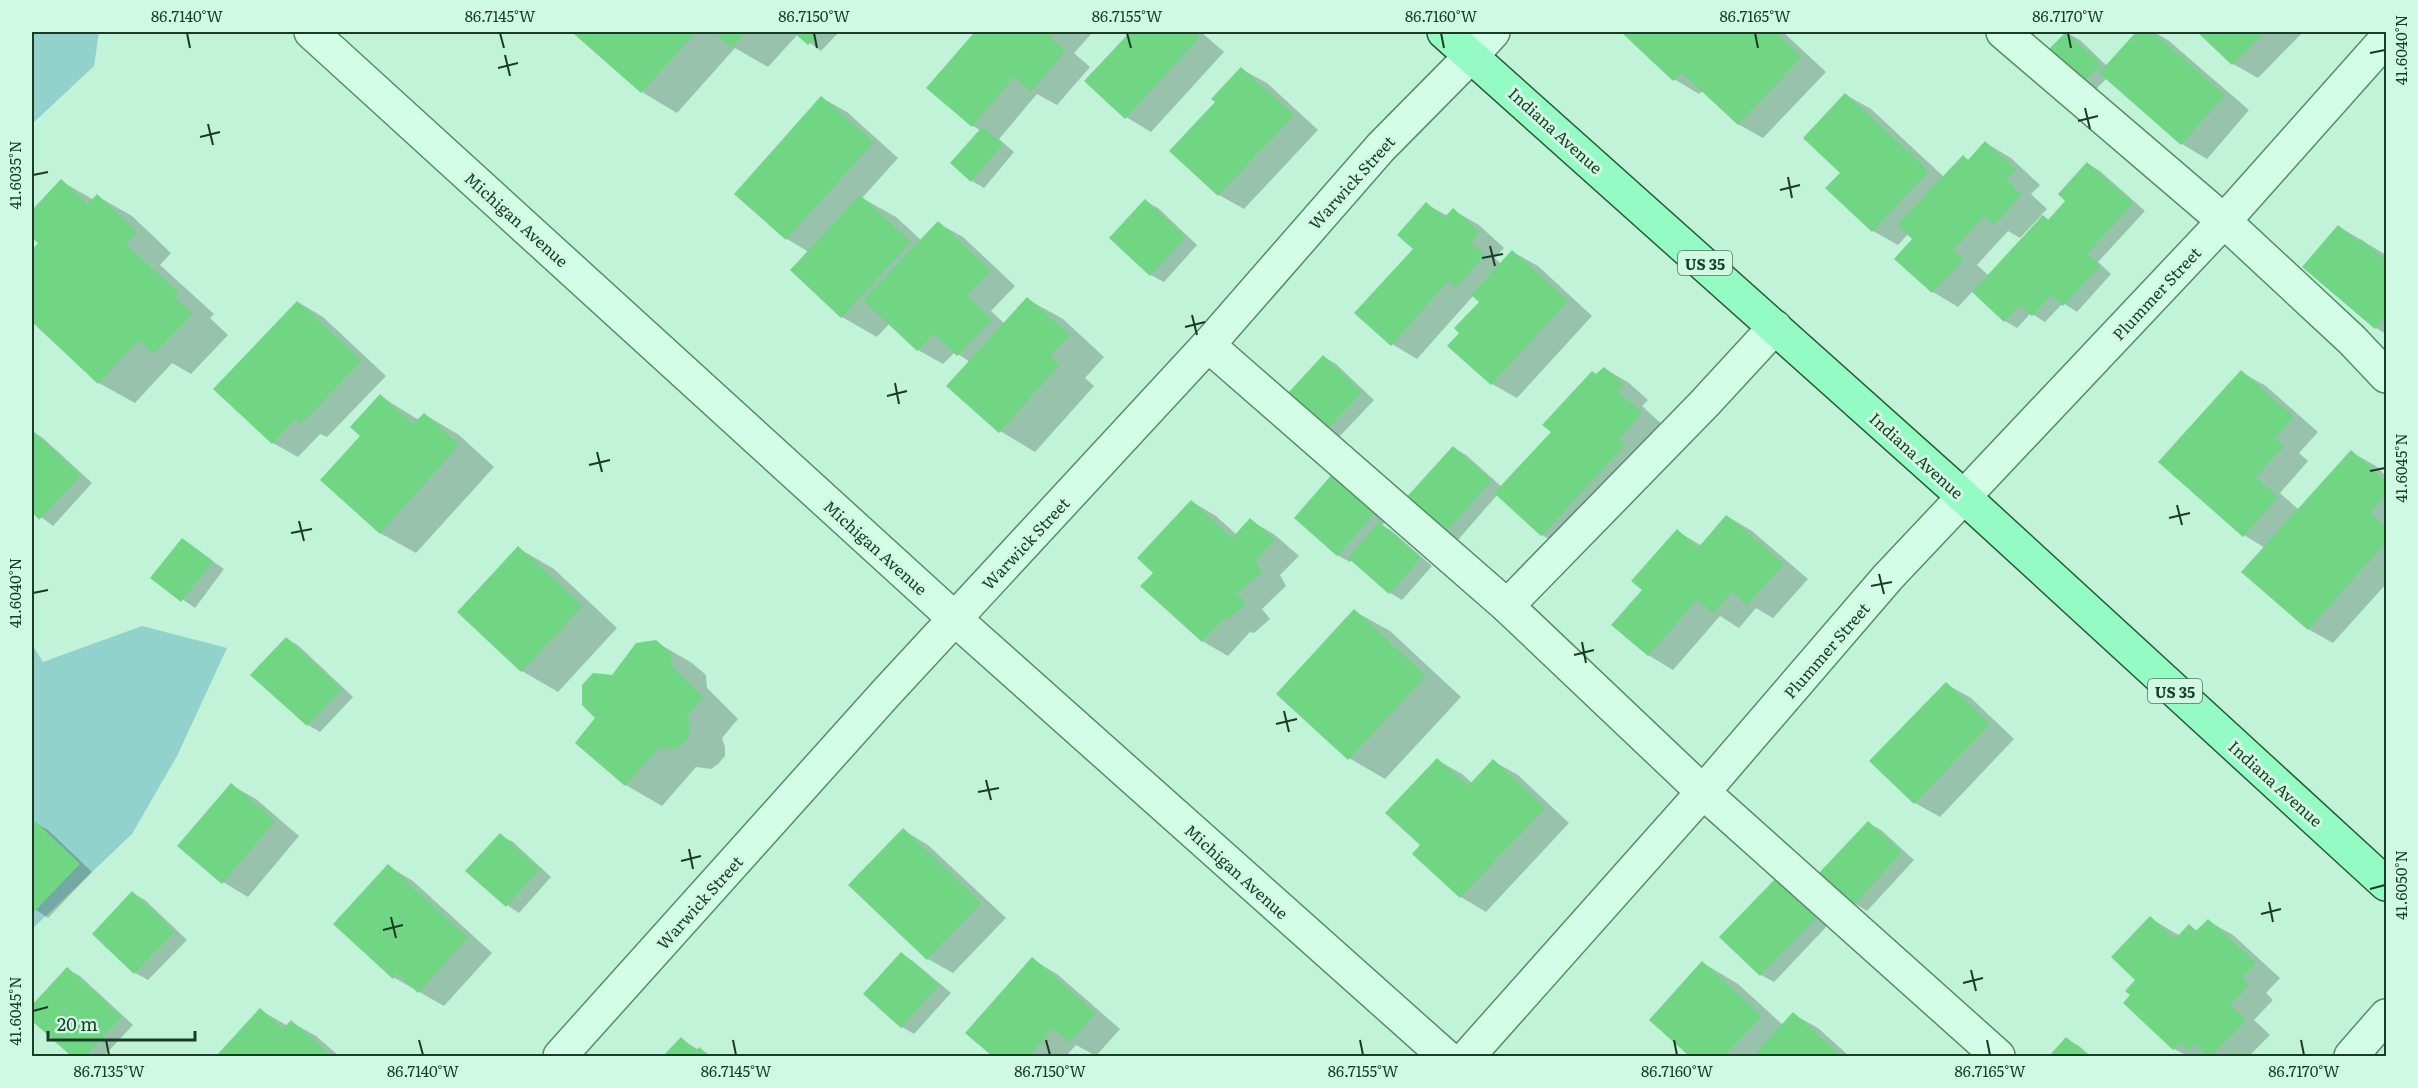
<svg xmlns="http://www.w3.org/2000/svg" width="2418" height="1088" viewBox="0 0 2418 1088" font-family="Literata,serif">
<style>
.green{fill:#92d2cc}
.shadow{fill:#0003;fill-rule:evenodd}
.building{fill:#71d684}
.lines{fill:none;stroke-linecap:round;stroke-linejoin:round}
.minor-casing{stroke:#558e67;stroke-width:36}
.major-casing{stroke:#2a5b36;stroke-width:36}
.minor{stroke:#d4fde7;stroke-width:33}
.major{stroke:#93fbc3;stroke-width:33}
.ticks{fill:none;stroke:#1b3c24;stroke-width:2}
.labels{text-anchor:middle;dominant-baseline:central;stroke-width:6;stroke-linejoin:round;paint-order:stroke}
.shield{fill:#d0f9e4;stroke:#51755e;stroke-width:1.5}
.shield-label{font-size:15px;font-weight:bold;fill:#1b3c24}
.street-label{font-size:16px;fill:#1b3c24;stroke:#d0f9e4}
.neatline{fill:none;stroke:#1b3c24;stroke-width:2}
.ticks-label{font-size:15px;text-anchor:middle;fill:#1b3c24}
</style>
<rect width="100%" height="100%" fill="#c0f3d8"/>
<g class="green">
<path d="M 32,32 L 99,32 L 94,66 L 32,124 Z"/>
<path d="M 142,626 L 227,648 L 177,756 L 132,834 L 32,929 L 32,644 L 43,662 Z"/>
</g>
<g class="shadow">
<path d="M 578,32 L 839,32 L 821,51 L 798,34 L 768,67 L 735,48 L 677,113 L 642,92 L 577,33 Z"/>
<path d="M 973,32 L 1093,32 L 1074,53 L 1090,67 L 1057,105 L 1037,94 L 999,139 L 1014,152 L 984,188 L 972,181 L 980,130 L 973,126 Z"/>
<path d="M 1132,32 L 1201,32 L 1224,52 L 1151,132 L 1126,117 L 1086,81 Z"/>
<path d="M 1623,32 L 1783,32 L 1826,72 L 1763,138 L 1738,124 L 1703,91 L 1699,94 L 1674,79 Z"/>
<path d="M 2138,32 L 2154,32 L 2168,40 L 2249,110 L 2207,159 L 2182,144 L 2107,78 L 2095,90 L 2049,51 L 2067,33 L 2080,40 L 2107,66 Z"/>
<path d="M 2199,32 L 2303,32 L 2258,78 L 2233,64 Z"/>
<path d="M 1241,69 L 1267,83 L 1318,130 L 1244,209 L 1219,195 L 1217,102 Z"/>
<path d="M 1846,95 L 1871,109 L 1944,177 L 1963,157 L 1969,161 L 1986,143 L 2011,158 L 2040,185 L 2031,194 L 2047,209 L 2041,215 L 2049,220 L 2067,201 L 2088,164 L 2100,171 L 2145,211 L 2098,262 L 2111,274 L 2077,312 L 2063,303 L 2045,322 L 2031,313 L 2017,328 L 2005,321 L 1973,291 L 1958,307 L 1933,292 L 1914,239 L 1908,234 L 1898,245 L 1873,231 L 1842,173 ZM 2041,216 L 2043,218 L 1989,276 L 1977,265 L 2008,231 L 2020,238 Z"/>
<path d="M 822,98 L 847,112 L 898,158 L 862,198 L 896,217 L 922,241 L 938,223 L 963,237 L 1015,286 L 991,311 L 1005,324 L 1027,299 L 1063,319 L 1104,357 L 1085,378 L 1094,386 L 1035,452 L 1000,431 L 970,362 L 955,352 L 943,364 L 918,350 L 890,323 L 877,337 L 842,317 L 809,252 L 787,239 L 736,194 Z"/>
<path d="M 61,181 L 94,200 L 97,196 L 132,216 L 171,253 L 160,265 L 214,314 L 210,318 L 228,335 L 191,374 L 172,363 L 135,403 L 99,383 L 32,320 L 32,252 L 40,243 L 32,235 L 32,212 Z"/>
<path d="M 1145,201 L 1158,208 L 1197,245 L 1164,282 L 1151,275 Z"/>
<path d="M 1426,204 L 1448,216 L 1453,210 L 1479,225 L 1504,248 L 1495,258 L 1501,264 L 1513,252 L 1538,266 L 1592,316 L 1517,398 L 1492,384 L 1461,333 L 1481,302 L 1473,296 L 1417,359 L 1392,344 Z"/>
<path d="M 2338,226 L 2386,255 L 2386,334 L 2376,328 Z"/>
<path d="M 298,302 L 323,317 L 386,376 L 327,437 L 320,434 L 298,457 L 273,443 L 215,389 Z"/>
<path d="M 1324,357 L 1336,364 L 1374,400 L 1340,436 L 1328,428 Z"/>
<path d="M 1604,368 L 1629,383 L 1648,400 L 1642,406 L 1666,428 L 1567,550 L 1542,535 L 1498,494 L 1457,541 L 1444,534 L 1453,448 L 1466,455 L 1502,487 L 1553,432 Z"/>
<path d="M 2241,372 L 2266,386 L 2318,432 L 2299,453 L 2308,461 L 2280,493 L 2299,510 L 2351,452 L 2376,466 L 2386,476 L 2386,584 L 2333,643 L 2308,629 L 2265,548 L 2244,535 Z"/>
<path d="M 380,396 L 419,420 L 424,414 L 459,435 L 494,467 L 416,553 L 380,533 L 362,436 Z"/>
<path d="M 32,431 L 43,438 L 92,483 L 53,526 L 32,510 Z"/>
<path d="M 1334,474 L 1389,518 L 1382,525 L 1392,531 L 1432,566 L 1402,600 L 1390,593 L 1352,560 L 1350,562 L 1337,555 Z"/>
<path d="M 1191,501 L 1216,516 L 1237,535 L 1250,520 L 1275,535 L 1299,556 L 1280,575 L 1286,586 L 1262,609 L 1270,619 L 1254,633 L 1250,632 L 1228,656 L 1202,641 L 1155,572 Z"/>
<path d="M 1727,516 L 1752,531 L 1808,579 L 1773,618 L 1756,608 L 1739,628 L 1720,616 L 1673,670 L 1648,655 L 1677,531 L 1702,546 Z"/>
<path d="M 182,540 L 224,569 L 195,608 L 152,578 Z"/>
<path d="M 518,548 L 554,569 L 617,628 L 558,692 L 522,671 L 459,612 Z"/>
<path d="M 1354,611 L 1390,631 L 1461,697 L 1385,779 L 1349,758 Z"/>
<path d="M 286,638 L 299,646 L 353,697 L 320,732 L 308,725 Z"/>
<path d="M 656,642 L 692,663 L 706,675 L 707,688 L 738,719 L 722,738 L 725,747 L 725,756 L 718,764 L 711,769 L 696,767 L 662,806 L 626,785 L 577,743 L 597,718 L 613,676 Z"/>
<path d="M 1946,684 L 1971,698 L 2014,739 L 1940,817 L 1915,803 Z"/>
<path d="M 1437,760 L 1462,774 L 1472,783 L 1493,761 L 1518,775 L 1569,823 L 1486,912 L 1461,897 L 1414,853 L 1422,845 Z"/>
<path d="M 231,785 L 256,799 L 299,836 L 248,897 L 223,882 Z"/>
<path d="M 35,823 L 48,830 L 92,872 L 48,918 L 32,907 L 32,826 Z"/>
<path d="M 1868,823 L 1881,830 L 1914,860 L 1867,911 L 1854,903 Z"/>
<path d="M 903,830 L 928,845 L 1006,918 L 953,973 L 928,959 Z"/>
<path d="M 500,835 L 513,842 L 551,877 L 519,913 L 507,905 Z"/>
<path d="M 388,866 L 413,881 L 492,953 L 444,1006 L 393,977 Z"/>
<path d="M 1776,880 L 1828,925 L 1774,982 L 1761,975 L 1721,937 Z"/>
<path d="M 132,893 L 145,900 L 187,940 L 148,980 L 135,973 L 94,934 Z"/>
<path d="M 2150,918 L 2180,936 L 2189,926 L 2198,931 L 2208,921 L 2233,935 L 2280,978 L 2266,993 L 2273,1000 L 2254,1020 L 2270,1035 L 2249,1056 L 2188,1056 L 2174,1049 L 2132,995 Z"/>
<path d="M 901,954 L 913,961 L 951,993 L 914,1034 L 902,1027 Z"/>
<path d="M 1032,959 L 1057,974 L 1120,1029 L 1096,1056 L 1076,1045 L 1066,1056 L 995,1056 L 967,1033 Z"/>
<path d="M 1703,963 L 1738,984 L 1783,1025 L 1793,1014 L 1818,1028 L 1849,1056 L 1691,1056 L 1651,1019 Z"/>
<path d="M 67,969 L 80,976 L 133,1025 L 104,1056 L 73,1056 L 32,1019 L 32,1008 Z"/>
<path d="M 260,1010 L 288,1026 L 291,1022 L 316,1036 L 339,1056 L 218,1056 Z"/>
<path d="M 681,1039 L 699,1050 L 713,1056 L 665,1056 Z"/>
<path d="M 2066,1039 L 2079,1046 L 2091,1056 L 2051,1056 Z"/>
</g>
<g class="building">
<path d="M 576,32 L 696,32 L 641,93 L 574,34 Z"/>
<path d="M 714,32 L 747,32 L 732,48 Z"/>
<path d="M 793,32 L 820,32 L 808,45 Z"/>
<path d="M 971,32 L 1055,32 L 1050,37 L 1066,51 L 1031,92 L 1014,77 L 972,127 L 926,88 L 973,34 Z"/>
<path d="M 1130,32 L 1194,32 L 1200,37 L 1125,119 L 1084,81 Z"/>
<path d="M 1621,32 L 1775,32 L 1802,57 L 1738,125 L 1682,73 L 1673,81 Z"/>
<path d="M 2066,32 L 2101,64 L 2082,84 L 2047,51 Z"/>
<path d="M 2136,32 L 2152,32 L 2225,95 L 2181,145 L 2099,73 Z"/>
<path d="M 2197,32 L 2265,32 L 2232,65 Z"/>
<path d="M 1241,67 L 1294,115 L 1218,196 L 1169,151 L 1215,102 L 1211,99 Z"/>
<path d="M 1845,93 L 1929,171 L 1872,232 L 1825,188 L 1840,173 L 1803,138 Z"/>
<path d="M 821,96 L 874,142 L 786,240 L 734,194 Z"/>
<path d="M 982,127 L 1003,144 L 971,182 L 950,163 Z"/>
<path d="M 1985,141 L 2016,170 L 2006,179 L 2022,194 L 1994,225 L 1984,216 L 1953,250 L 1964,260 L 1932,293 L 1894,259 L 1912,239 L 1897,225 L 1963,155 L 1968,160 Z"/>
<path d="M 2087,162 L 2133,203 L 2087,254 L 2100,266 L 2063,306 L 2051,295 L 2032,316 L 2019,305 L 2004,322 L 1972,292 L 2043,215 L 2048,220 L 2065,201 L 2058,194 Z"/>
<path d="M 61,179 L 88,204 L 97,194 L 137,232 L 126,244 L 179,293 L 175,297 L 193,314 L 154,354 L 139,340 L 98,384 L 32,322 L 32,250 L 38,243 L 32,238 L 32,210 Z"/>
<path d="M 860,195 L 911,242 L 841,318 L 790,270 Z"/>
<path d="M 1145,199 L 1186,237 L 1150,276 L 1109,238 Z"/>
<path d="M 1426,202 L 1444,218 L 1453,208 L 1479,232 L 1471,243 L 1485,255 L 1456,288 L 1448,281 L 1391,346 L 1354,313 L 1413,249 L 1397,235 Z"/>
<path d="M 938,221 L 991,271 L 967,295 L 992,320 L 957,356 L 934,334 L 917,351 L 863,300 Z"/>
<path d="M 2338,225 L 2359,242 L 2361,239 L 2386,261 L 2386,315 L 2375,329 L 2302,267 Z"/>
<path d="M 1512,250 L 1568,301 L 1491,385 L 1447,346 L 1459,333 L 1454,328 L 1479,302 L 1471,295 Z"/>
<path d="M 1027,297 L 1070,335 L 1050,356 L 1060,364 L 999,433 L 946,386 Z"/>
<path d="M 297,301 L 362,361 L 301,424 L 296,419 L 272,444 L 213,389 Z"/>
<path d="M 1323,355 L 1362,392 L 1327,430 L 1288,393 Z"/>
<path d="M 1604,367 L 1624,384 L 1618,391 L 1642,413 L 1619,439 L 1625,445 L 1541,536 L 1494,493 L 1551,432 L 1542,425 L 1592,371 L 1596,374 Z"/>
<path d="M 2241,370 L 2294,417 L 2275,438 L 2284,446 L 2256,477 L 2278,497 L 2243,537 L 2158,462 Z"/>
<path d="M 380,394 L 413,424 L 424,413 L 459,445 L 380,534 L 320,480 L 360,436 L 350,427 Z"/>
<path d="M 32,430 L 81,475 L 39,520 L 32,512 Z"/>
<path d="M 1453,446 L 1492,480 L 1443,535 L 1404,500 Z"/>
<path d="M 2351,450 L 2386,482 L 2386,494 L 2370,513 L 2386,528 L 2386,542 L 2308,630 L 2241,572 Z"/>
<path d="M 1334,472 L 1377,510 L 1337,556 L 1294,518 Z"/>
<path d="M 1191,500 L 1232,538 L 1250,518 L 1275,540 L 1256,560 L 1262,572 L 1237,594 L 1246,604 L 1228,619 L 1224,619 L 1202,642 L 1140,586 L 1153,573 L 1137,558 Z"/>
<path d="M 1726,515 L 1784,564 L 1747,605 L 1732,592 L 1713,614 L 1697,600 L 1648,656 L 1611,625 L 1642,590 L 1631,581 L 1677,529 L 1698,548 Z"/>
<path d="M 1379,522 L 1421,558 L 1389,594 L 1348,558 Z"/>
<path d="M 182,538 L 213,561 L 181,602 L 150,578 Z"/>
<path d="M 518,546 L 583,606 L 521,672 L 457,612 Z"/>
<path d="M 1354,609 L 1426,676 L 1348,760 L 1276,694 Z"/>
<path d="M 286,637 L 342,689 L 307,726 L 250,675 Z"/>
<path d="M 656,640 L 671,653 L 672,666 L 703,697 L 687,717 L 690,725 L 689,736 L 683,744 L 674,749 L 660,747 L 625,786 L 575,743 L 595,718 L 582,705 L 582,685 L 593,673 L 612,675 L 636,643 Z"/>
<path d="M 1946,682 L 1990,724 L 1914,804 L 1869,761 Z"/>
<path d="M 1437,758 L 1468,786 L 1493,759 L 1545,808 L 1460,898 L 1412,854 L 1420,845 L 1385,813 Z"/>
<path d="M 231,783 L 275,821 L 222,884 L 177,846 Z"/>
<path d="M 35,821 L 80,864 L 34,912 L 32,909 L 32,824 Z"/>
<path d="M 1868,821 L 1902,852 L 1854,905 L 1819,873 Z"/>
<path d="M 903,828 L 981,903 L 927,960 L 848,885 Z"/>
<path d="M 500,833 L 540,869 L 506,907 L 465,871 Z"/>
<path d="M 388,864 L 468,938 L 418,993 L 397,973 L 393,979 L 333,924 Z"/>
<path d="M 1776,878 L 1817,917 L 1760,976 L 1719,937 Z"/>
<path d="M 132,891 L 175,932 L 134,974 L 92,934 Z"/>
<path d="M 2150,916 L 2175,939 L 2189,924 L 2196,931 L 2208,919 L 2256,963 L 2242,978 L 2249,985 L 2230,1005 L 2246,1020 L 2211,1056 L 2208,1056 L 2194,1044 L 2189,1050 L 2180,1042 L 2173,1050 L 2123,1003 L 2130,995 L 2125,991 L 2135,980 L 2111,957 Z"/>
<path d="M 901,952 L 939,985 L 901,1028 L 863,994 Z"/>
<path d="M 1032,957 L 1096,1013 L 1070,1043 L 1053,1028 L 1029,1056 L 992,1056 L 965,1033 Z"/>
<path d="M 1702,961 L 1762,1016 L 1724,1056 L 1689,1056 L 1649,1020 Z"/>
<path d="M 67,967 L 122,1017 L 85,1056 L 71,1056 L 32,1021 L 32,1005 Z"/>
<path d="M 260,1008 L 283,1029 L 291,1020 L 332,1056 L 216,1056 Z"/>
<path d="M 1793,1012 L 1841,1056 L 1753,1056 Z"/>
<path d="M 681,1037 L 696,1051 L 699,1047 L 710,1056 L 663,1056 Z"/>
<path d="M 2066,1037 L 2089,1056 L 2049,1056 Z"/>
</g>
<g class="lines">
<g class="minor-casing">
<g id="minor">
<path d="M 311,32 L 955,619 L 1445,1056"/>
<path d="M 2003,32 L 2224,221 L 2352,340 L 2386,376"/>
<path d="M 1775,327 L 1704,404 L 1507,606 L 1703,792 L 1998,1056"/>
<path d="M 1208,345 L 1507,606"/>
<path d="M 560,1056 L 886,693 L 1208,345 L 1381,147 L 1471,56 L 1493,32"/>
<path d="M 1468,1056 L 1703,792 L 1888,577 L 2224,221 L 2386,39"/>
<path d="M 2351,1056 L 2386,1016"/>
</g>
</g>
<g class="major-casing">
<path id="major" d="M 1444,32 L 1964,497 L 2386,884"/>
</g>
<use href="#minor" class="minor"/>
<use href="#major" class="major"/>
</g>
<path class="ticks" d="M 187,33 L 190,48M 500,33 L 504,48M 814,33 L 817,48M 1127,33 L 1131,48M 1441,33 L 1444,48M 1755,33 L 1758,48M 2068,33 L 2071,48M 2370,53 L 2385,50M 505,55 L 510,76M 498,68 L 518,63M 2085,108 L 2090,129M 2078,121 L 2098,116M 208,124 L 213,145M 200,137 L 220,132M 33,175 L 48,172M 1788,177 L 1792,198M 1780,190 L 1800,185M 1490,246 L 1495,266M 1482,258 L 1503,254M 1192,315 L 1197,335M 1185,327 L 1205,322M 895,383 L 899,404M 887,396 L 907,391M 597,452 L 602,472M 589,465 L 610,460M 2370,471 L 2385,468M 2177,505 L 2182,525M 2169,518 L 2190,513M 299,521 L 304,541M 291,533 L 312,529M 1879,574 L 1884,594M 1871,586 L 1892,582M 33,593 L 48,590M 1582,642 L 1586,663M 1574,655 L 1594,650M 1284,711 L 1289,732M 1276,724 L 1297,719M 986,780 L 991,800M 978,792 L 999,788M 689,849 L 693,869M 681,861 L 701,856M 2370,889 L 2385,885M 2269,902 L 2273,922M 2261,914 L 2281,909M 391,917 L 396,938M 383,930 L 403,925M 1971,970 L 1976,991M 1963,983 L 1983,978M 33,1011 L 48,1007M 106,1040 L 109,1055M 419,1040 L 423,1055M 733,1040 L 736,1055M 1046,1040 L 1050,1055M 1360,1040 L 1363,1055M 1674,1040 L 1677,1055M 1987,1040 L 1990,1055M 2301,1040 L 2304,1055"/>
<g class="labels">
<g class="shield">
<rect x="1678" y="251" width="54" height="24" rx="4.5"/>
<rect x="2148" y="679" width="54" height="24" rx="4.5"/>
</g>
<g class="shield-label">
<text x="1705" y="263">US 35</text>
<text x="2175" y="691">US 35</text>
</g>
<g class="street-label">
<text transform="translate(1556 130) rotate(42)">Indiana Avenue</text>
<text transform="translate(1351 182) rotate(-48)">Warwick Street</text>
<text transform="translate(517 219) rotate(42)">Michigan Avenue</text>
<text transform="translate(2156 293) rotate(-47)">Plummer Street</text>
<text transform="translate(1917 455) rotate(42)">Indiana Avenue</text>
<text transform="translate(1025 543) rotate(-47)">Warwick Street</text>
<text transform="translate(876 547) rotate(42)">Michigan Avenue</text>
<text transform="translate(1826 650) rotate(-49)">Plummer Street</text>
<text transform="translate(2276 783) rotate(42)">Indiana Avenue</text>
<text transform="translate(1237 871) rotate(42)">Michigan Avenue</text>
<text transform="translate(699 902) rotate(-48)">Warwick Street</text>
</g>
</g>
<rect width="2418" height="1088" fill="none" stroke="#d0f9e4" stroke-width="66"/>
<path d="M48 1031v9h147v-9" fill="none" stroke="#1b3c24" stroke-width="3"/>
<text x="57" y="1031" font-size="18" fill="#1b3c24" stroke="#d0f9e4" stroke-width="4.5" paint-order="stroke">20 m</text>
<rect x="33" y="33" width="2352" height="1022" class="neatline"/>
<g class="ticks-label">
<text x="187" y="22">86.7140°W</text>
<text x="500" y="22">86.7145°W</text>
<text x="814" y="22">86.7150°W</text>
<text x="1127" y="22">86.7155°W</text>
<text x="1441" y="22">86.7160°W</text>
<text x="1755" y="22">86.7165°W</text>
<text x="2068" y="22">86.7170°W</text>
<text transform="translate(2402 50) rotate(-90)" y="5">41.6040°N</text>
<text transform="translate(16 175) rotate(-90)" y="5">41.6035°N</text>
<text transform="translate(2402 468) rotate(-90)" y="5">41.6045°N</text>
<text transform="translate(16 593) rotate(-90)" y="5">41.6040°N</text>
<text transform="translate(2402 885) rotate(-90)" y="5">41.6050°N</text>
<text transform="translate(16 1011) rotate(-90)" y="5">41.6045°N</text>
<text x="109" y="1077">86.7135°W</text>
<text x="423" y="1077">86.7140°W</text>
<text x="736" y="1077">86.7145°W</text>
<text x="1050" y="1077">86.7150°W</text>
<text x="1363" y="1077">86.7155°W</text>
<text x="1677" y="1077">86.7160°W</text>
<text x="1990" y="1077">86.7165°W</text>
<text x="2304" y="1077">86.7170°W</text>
</g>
</svg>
